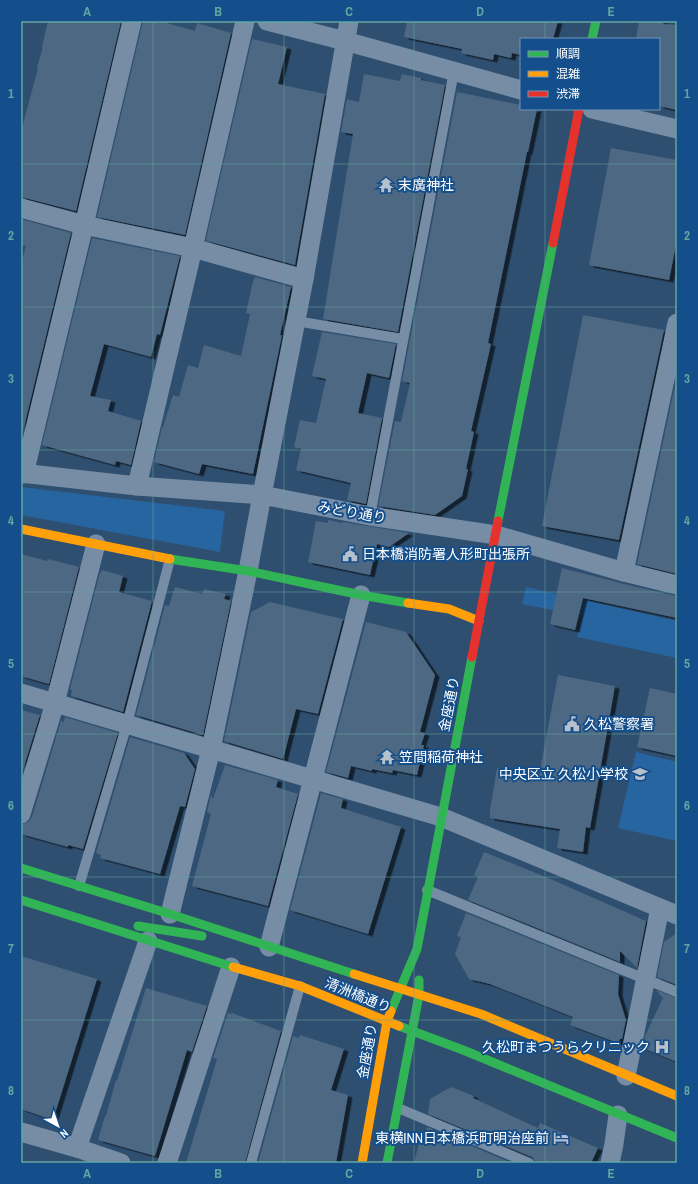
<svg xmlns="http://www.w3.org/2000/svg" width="698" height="1184" viewBox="0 0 698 1184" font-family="'Archivo Narrow','Noto Sans JP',sans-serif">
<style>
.green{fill:#2765a1}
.building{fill:#4e6782;filter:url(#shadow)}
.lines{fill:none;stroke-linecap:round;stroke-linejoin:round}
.lane{stroke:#768da5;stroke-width:10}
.street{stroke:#768da5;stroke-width:19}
.fast{stroke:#30b455;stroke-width:9}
.slow{stroke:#ff9f0a;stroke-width:9}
.jam{stroke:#e5322d;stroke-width:9}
.grid{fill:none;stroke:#63a6a1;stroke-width:1;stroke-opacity:0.55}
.labels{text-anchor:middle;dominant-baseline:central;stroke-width:4;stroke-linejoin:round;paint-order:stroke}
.poi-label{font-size:14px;fill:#fff;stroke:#144e8b;text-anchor:start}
.street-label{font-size:14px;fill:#fff;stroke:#144e8b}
.neatline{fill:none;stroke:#63a6a1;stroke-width:1.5}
.grid-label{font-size:13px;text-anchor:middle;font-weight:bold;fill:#63a6a1}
</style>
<defs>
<filter id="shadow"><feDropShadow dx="4.5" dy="2.5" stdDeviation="0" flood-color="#0009"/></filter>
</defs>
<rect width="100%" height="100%" fill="#2f4f70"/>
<g class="green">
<path d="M 21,487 L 225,511 L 220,552 L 21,515 Z"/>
<path d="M 526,587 L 677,621 L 677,658 L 577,637 L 582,616 L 522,604 Z"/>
<path d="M 636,752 L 677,762 L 677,841 L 618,828 Z"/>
</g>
<g class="building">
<path d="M 48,21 L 121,21 L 76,211 L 21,197 L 21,132 L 38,68 L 37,67 L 43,47 L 42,47 Z"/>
<path d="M 143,21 L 160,21 L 195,31 L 197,23 L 231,33 L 185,235 L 97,217 Z"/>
<path d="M 407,21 L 558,21 L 553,39 L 521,39 L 521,55 L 512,53 L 511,58 L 494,54 L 493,60 L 461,53 L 462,49 L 404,37 Z"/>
<path d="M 639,21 L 664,21 L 663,24 L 677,25 L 677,110 L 659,106 L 659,39 L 636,39 Z"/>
<path d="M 252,39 L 287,47 L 278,84 L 325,94 L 295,265 L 207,241 L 206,239 Z"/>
<path d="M 364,74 L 400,81 L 402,74 L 421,78 L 421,80 L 445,85 L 398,332 L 323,319 L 353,134 L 341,132 L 347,99 L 359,102 Z"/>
<path d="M 457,92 L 521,105 L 521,109 L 537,109 L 528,152 L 527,152 L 488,343 L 491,344 L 471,431 L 474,432 L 466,469 L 468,469 L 462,496 L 435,515 L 378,506 L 395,421 L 401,422 L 410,383 L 402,381 Z"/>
<path d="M 611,148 L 677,160 L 677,240 L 669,280 L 589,265 Z"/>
<path d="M 21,219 L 71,233 L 21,439 L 21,264 L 26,246 L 21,245 Z"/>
<path d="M 92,238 L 180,256 L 160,335 L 157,334 L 151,357 L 104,344 L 90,396 L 111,400 L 108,411 L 141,421 L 131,465 L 116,461 L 115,465 L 42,445 Z"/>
<path d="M 255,277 L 291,287 L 280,335 L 282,335 L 253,474 L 202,464 L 199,474 L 154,462 L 162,427 L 163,427 L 173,395 L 179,397 L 188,365 L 198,368 L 204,345 L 241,356 L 250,314 L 246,313 L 253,281 L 254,280 Z"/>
<path d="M 583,315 L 664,330 L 619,540 L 542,526 Z"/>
<path d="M 322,332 L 396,344 L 389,378 L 367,373 L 358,413 L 382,418 L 366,504 L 347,500 L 351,483 L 296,470 L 301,449 L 294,447 L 300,420 L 316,423 L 326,379 L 312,376 Z"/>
<path d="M 677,376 L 677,574 L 637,564 Z"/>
<path d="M 328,520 L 342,523 L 343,522 L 409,533 L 389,547 L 377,544 L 370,575 L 308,562 L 316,521 L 328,523 Z"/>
<path d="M 21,554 L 47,561 L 48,559 L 79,567 L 49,684 L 21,676 Z"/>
<path d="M 562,568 L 632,586 L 677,596 L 677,618 L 583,598 L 575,630 L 550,624 Z"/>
<path d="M 102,570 L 123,576 L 119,592 L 152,601 L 123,712 L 71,696 L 72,690 L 70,689 L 100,572 L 101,573 Z"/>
<path d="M 175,587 L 202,594 L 204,589 L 226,594 L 224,599 L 231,601 L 203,735 L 136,715 L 165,605 L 169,606 Z"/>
<path d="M 270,602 L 343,619 L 318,714 L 296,709 L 283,759 L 224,741 L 251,612 Z"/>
<path d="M 366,622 L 406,632 L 435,675 L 420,732 L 425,733 L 421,745 L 424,745 L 417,775 L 393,770 L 392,773 L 372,769 L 372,771 L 351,766 L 348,778 L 326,772 Z"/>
<path d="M 558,675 L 615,686 L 590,828 L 586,827 L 583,852 L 557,848 L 560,829 L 490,818 L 490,810 L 497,768 L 539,775 Z"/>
<path d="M 650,688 L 677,694 L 677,756 L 637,747 Z"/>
<path d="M 21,710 L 40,715 L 21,776 Z"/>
<path d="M 65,717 L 118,733 L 83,849 L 68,845 L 68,847 L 21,834 L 21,825 L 28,822 L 32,817 L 61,721 L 64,722 Z"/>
<path d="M 130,737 L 184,753 L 195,769 L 185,807 L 180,806 L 160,874 L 100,858 L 101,855 L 96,853 Z"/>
<path d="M 225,765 L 278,780 L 276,787 L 298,794 L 268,906 L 192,886 L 211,814 L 207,812 L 211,795 L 213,799 Z"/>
<path d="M 321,793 L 343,799 L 341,808 L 401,827 L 368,934 L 290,910 Z"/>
<path d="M 484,852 L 553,880 L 646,921 L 637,968 L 620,951 L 620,962 L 468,900 L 478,877 L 474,875 Z"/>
<path d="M 466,913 L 619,975 L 618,994 L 626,1020 L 622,1039 L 620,1039 L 618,1043 L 570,1025 L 573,1017 L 490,984 L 469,979 L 455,954 L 461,937 L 457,936 Z"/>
<path d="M 677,933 L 677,985 L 657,977 L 664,942 Z"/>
<path d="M 21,956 L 97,979 L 53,1120 L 21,1109 Z"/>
<path d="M 146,988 L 207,1006 L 192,1052 L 187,1050 L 155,1156 L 98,1140 L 105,1116 L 106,1116 L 116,1080 L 117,1081 Z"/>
<path d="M 656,990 L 677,998 L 677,1062 L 643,1048 L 645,1036 L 663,998 Z"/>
<path d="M 228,1013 L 232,1014 L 232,1013 L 281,1031 L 245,1163 L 186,1163 L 217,1059 L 213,1058 Z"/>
<path d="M 300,1035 L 344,1049 L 331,1090 L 348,1095 L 336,1163 L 258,1163 L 293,1036 L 299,1038 Z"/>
<path d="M 451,1087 L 474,1096 L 473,1098 L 538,1128 L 540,1123 L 598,1148 L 591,1163 L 535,1163 L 534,1159 L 532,1157 L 428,1114 L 430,1099 Z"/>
<path d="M 427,1127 L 512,1163 L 414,1163 L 422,1131 L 426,1132 Z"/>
</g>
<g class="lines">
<g class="lane">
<path d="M 296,321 L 403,339"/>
<path d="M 370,516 L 454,71"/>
<path d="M 79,886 L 127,724 L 170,559"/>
<path d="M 427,890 L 677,992"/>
<path d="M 398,1108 L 529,1163"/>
<path d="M 251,1163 L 300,986"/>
</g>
<g class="street">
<path d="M 267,21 L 345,41 L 521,90"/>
<path d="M 592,109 L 677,129"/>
<path d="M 21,208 L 84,225 L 193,248 L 304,279"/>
<path d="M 21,473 L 137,486 L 262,495 L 370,516 L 496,535 L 624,572 L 677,585"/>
<path d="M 24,474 L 84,225 L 132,21"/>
<path d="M 137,486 L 193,248 L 245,21"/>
<path d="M 624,572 L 677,323"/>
<path d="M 21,693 L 441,817 L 677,915"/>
<path d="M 21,814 L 55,703 L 96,544"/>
<path d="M 170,914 L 211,749 L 248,571 L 262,495 L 304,279 L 349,21"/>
<path d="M 269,947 L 361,595"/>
<path d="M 626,1076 L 660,908"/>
<path d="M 21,1132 L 77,1148 L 121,1163"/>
<path d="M 77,1148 L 148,941"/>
<path d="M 167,1163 L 231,967"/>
<path d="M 610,1163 L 614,1144 L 618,1115"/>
</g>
<g class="fast">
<path d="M 592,39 L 596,21"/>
<path d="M 498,521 L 553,243"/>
<path d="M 170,559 L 248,571 L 361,595 L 408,603"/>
<path d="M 21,868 L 170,914 L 354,974"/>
<path d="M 21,900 L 233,967"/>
<path d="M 138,926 L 202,936"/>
<path d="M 391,1011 L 417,949 L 472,657"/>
<path d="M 399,1026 L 463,1050 L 677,1138"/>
<path d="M 387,1163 L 419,995 L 419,980"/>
</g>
<g class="slow">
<path d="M 21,529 L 170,559"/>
<path d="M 408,603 L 449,609 L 479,621"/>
<path d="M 233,967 L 300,986 L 399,1026"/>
<path d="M 354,974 L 481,1014 L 677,1096"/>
<path d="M 362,1163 L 387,1021 L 391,1011"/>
</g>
<g class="jam">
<path d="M 553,243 L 579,109"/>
<path d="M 472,657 L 498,521"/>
</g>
</g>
<path class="grid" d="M 153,21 L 153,1163M 284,21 L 284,1163M 414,21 L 414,1163M 545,21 L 545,39M 545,109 L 545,1163M 21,164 L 677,164M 21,307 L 677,307M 21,450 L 677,450M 21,592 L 677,592M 21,734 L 677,734M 21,877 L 677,877M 21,1020 L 677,1020"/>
<defs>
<g id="temple-bare" transform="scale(1.2)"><path d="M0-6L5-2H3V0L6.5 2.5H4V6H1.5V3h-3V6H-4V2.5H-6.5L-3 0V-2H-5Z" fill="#b6c1cd" stroke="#144e8b" stroke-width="2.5" paint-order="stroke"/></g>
<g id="civic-bare" transform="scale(1.2)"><path d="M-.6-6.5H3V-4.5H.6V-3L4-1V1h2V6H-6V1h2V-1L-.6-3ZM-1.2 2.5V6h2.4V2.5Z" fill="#b6c1cd" stroke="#144e8b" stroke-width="2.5" paint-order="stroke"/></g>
<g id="school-bare" transform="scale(1.2)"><path d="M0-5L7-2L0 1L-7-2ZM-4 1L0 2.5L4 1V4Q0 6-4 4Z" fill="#b6c1cd" stroke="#144e8b" stroke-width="2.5" paint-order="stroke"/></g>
<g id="hospital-bare" transform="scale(1.2)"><path d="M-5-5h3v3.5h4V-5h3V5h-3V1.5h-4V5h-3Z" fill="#b6c1cd" stroke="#144e8b" stroke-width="2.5" paint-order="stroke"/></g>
<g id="hotel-bare" transform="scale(1.2)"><path d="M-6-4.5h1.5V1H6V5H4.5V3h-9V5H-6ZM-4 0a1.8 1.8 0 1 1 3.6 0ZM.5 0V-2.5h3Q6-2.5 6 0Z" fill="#b6c1cd" stroke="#144e8b" stroke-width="2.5" paint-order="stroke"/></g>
</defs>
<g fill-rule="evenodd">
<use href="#temple-bare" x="386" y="185"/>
<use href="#civic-bare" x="350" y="554"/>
<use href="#civic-bare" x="572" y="724"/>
<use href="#temple-bare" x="387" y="757"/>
<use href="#school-bare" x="640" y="774"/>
<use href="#hospital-bare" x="662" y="1047"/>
<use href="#hotel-bare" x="561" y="1138"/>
</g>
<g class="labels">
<g class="poi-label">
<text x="398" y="185">末廣神社</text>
<text x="362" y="554">日本橋消防署人形町出張所</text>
<text x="584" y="724">久松警察署</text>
<text x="399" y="757">笠間稲荷神社</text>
<text x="628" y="774" text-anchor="end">中央区立 久松小学校</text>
<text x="650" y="1047" text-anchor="end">久松町まつうらクリニック</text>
<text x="549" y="1138" text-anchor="end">東横INN日本橋浜町明治座前</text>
</g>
<g class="street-label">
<text transform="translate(352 512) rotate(10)">みどり通り</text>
<text transform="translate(449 704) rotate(-79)">金座通り</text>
<text transform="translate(358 995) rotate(22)">清洲橋通り</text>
<text transform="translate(367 1051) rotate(-80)">金座通り</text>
</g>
</g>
<rect width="698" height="1184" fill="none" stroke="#144e8b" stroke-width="44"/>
<rect x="520" y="38" width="140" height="72" fill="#144e8b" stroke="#7295b9"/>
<rect x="528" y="51" width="20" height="6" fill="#30b455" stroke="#7295b9"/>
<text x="556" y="58" font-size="12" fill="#ffffff">順調</text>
<rect x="528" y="71" width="20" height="6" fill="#ff9f0a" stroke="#7295b9"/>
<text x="556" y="78" font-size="12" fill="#ffffff">混雑</text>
<rect x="528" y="91" width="20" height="6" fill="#e5322d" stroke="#7295b9"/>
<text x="556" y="98" font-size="12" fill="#ffffff">渋滞</text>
<g transform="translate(58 1126) rotate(140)" stroke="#144e8b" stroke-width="3" paint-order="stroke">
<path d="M0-3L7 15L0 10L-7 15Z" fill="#ffffff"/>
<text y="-6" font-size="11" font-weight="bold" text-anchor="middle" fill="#ffffff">N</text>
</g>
<rect x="22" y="22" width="654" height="1140" class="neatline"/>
<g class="grid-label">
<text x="87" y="16">A</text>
<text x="218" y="16">B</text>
<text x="349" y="16">C</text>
<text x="480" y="16">D</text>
<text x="611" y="16">E</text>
<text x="11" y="98">1</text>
<text x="687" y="98">1</text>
<text x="11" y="240">2</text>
<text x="687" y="240">2</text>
<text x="11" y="383">3</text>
<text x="687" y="383">3</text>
<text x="11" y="525">4</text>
<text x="687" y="525">4</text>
<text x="11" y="668">5</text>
<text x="687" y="668">5</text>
<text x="11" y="810">6</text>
<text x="687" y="810">6</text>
<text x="11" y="953">7</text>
<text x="687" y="953">7</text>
<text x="11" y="1095">8</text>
<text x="687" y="1095">8</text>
<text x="87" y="1178">A</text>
<text x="218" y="1178">B</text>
<text x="349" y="1178">C</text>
<text x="480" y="1178">D</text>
<text x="611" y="1178">E</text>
</g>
</svg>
